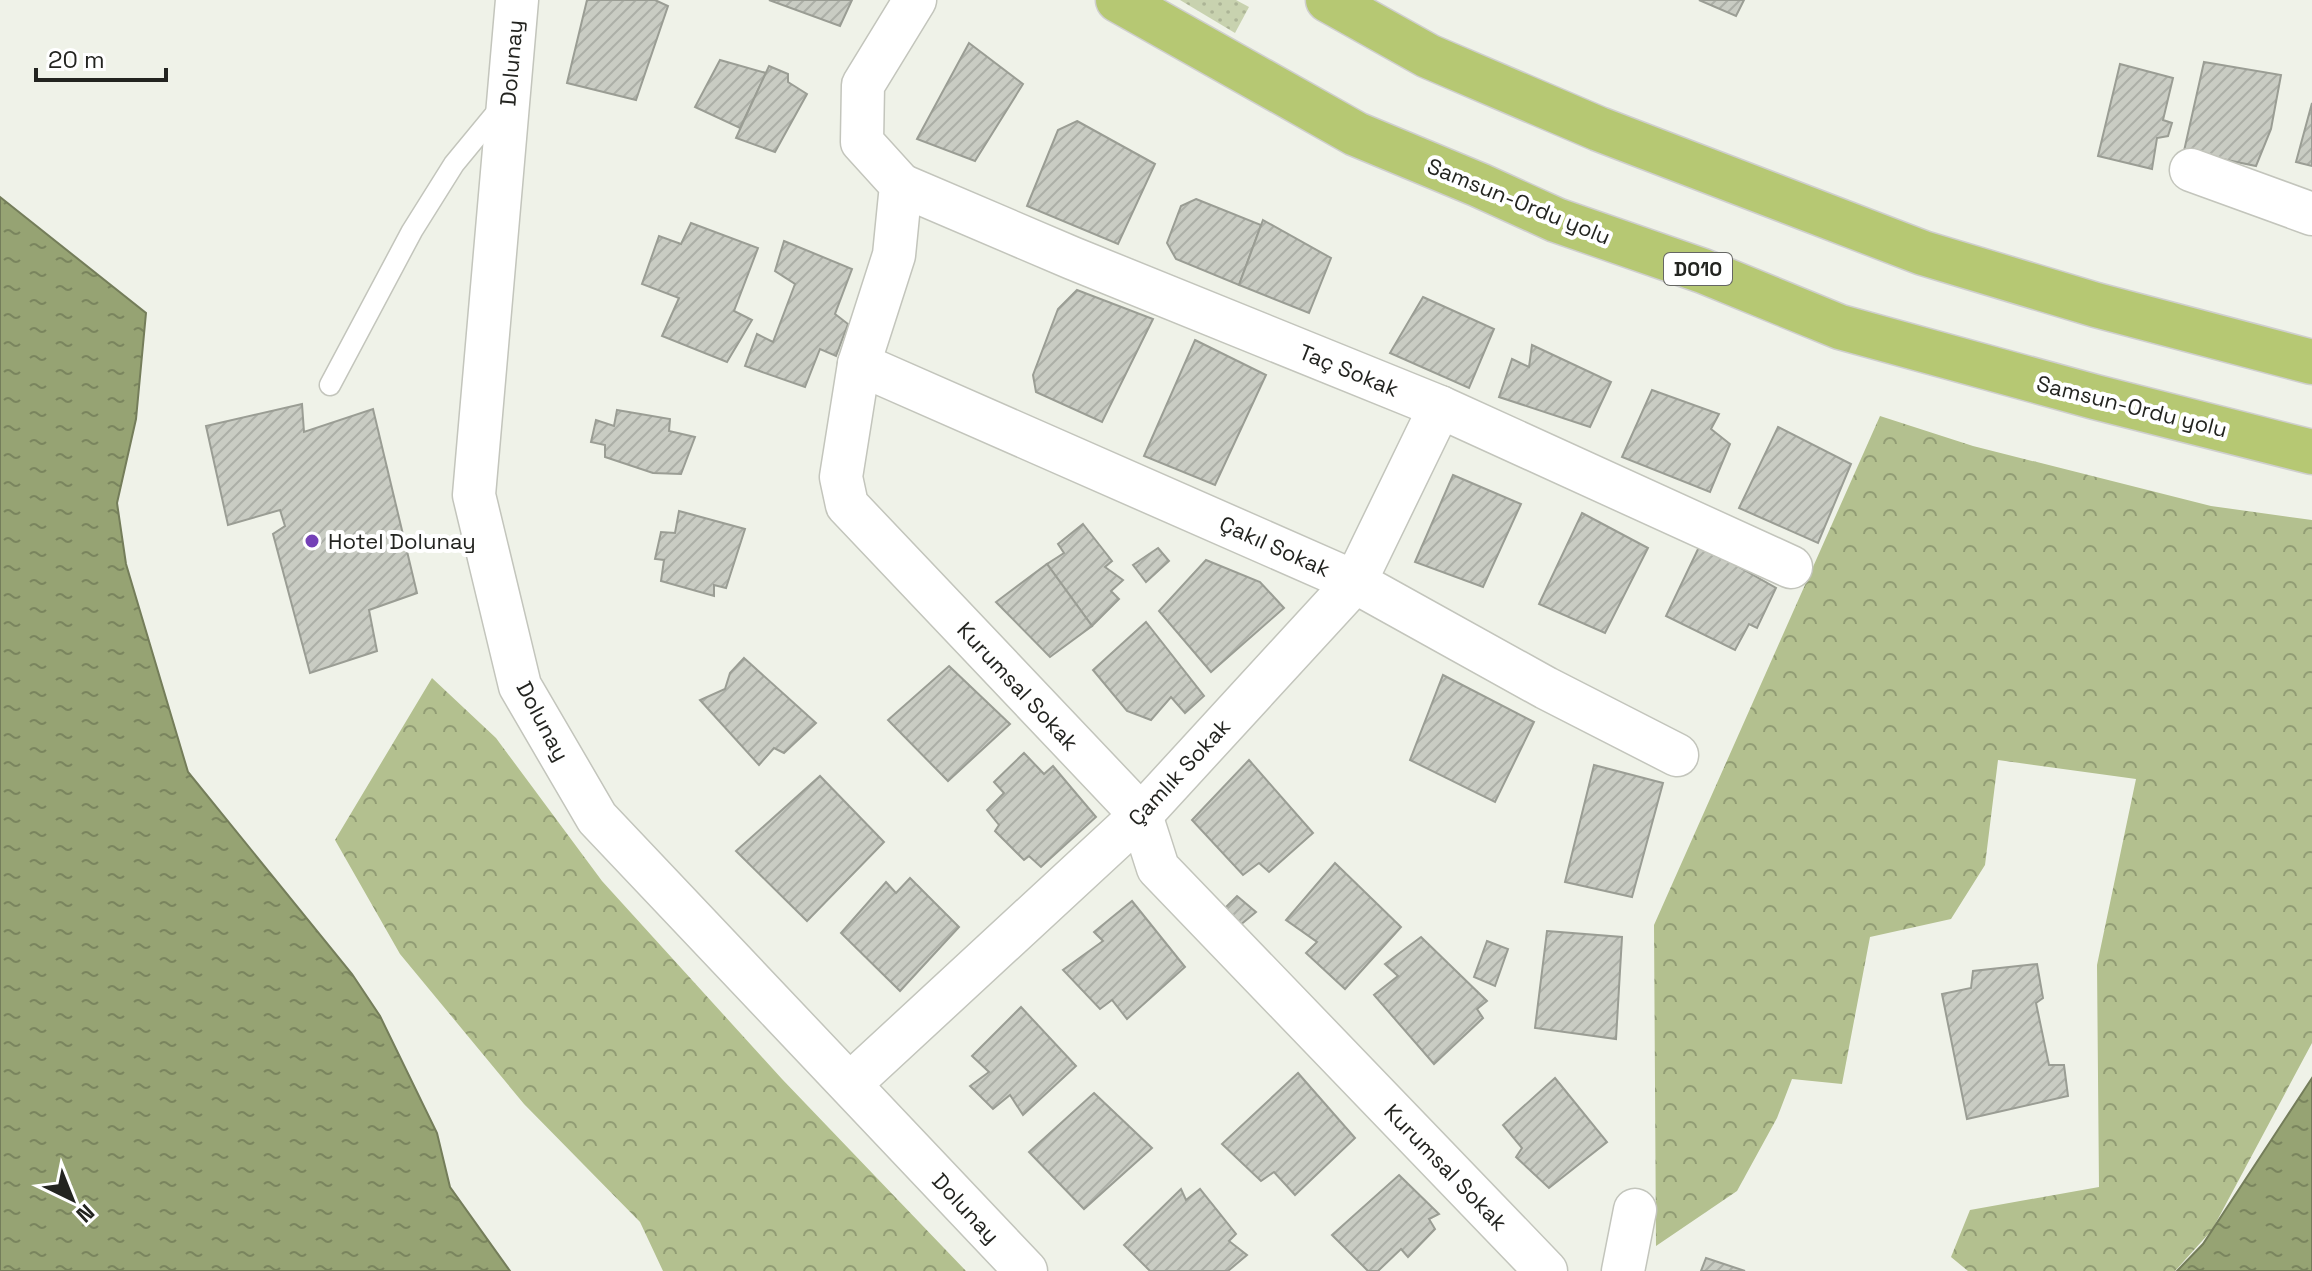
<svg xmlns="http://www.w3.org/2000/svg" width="2312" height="1271" viewBox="0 0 2312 1271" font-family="'Space Grotesk',sans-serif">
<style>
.grass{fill:url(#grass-dots)}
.forest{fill:url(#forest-crowns)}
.water{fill:url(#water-ripples);stroke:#747d5a;stroke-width:2}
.building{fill:url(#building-hatch);stroke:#9a9d94;stroke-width:2}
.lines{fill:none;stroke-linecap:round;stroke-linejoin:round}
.service-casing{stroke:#c3c5bc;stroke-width:23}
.minor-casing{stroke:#c3c5bc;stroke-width:45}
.trunk-casing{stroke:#cfcfce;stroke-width:47}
.service{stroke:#fff;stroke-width:20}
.minor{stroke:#fff;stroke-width:42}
.trunk{stroke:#b6c873;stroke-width:44}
.poi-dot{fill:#7440b7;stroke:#fff;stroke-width:3}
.labels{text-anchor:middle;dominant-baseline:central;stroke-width:8;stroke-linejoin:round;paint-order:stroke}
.shield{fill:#fff;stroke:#656663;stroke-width:2}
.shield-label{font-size:20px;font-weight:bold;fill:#232420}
.street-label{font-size:22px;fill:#232420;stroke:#fff}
.poi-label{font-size:22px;fill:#232420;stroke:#fff;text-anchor:start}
</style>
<defs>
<pattern id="grass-dots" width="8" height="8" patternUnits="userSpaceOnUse" patternTransform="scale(2)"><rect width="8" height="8" fill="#c8d2af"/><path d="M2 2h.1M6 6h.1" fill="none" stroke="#acb496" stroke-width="1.8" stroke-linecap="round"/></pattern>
<pattern id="forest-crowns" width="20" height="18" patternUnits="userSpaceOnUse" patternTransform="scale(2)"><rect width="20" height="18" fill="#b3c08f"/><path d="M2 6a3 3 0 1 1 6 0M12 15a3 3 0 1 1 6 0" fill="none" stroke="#919c74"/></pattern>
<pattern id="water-ripples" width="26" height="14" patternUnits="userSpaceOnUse" patternTransform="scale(2)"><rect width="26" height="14" fill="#96a373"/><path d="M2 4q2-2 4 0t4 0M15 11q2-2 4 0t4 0" fill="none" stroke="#7a855e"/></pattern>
<pattern id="building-hatch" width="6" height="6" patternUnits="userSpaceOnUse" patternTransform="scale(2)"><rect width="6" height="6" fill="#c9ccc3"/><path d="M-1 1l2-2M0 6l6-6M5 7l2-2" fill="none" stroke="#acafa7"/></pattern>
</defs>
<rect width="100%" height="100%" fill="#eff2e8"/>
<path class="grass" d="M 1180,0 L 1236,0 L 1249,7 L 1235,33 Z"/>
<g class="forest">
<path d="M 1880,416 L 1973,446 L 2211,506 L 2312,520 L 2312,1043 L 2212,1230 L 2175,1271 L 1968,1271 L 1951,1257 L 1970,1210 L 2099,1187 L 2097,965 L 2136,779 L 1998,760 L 1985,865 L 1951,919 L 1870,937 L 1842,1084 L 1792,1079 L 1777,1118 L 1737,1191 L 1656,1246 L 1654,925 Z"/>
<path d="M 432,678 L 496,738 L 602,881 L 782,1079 L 966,1271 L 663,1271 L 640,1222 L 524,1104 L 400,954 L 335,840 Z"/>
</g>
<g class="water">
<path d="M 0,197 L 146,313 L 136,419 L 117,503 L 126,564 L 188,772 L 352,974 L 380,1016 L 437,1133 L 450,1187 L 510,1271 L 0,1271 Z"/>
<path d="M 2312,1078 L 2312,1271 L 2177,1271 L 2203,1244 Z"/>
</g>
<g class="building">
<path d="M 587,0 L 655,0 L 668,6 L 636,100 L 567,83 Z"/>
<path d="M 769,0 L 852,0 L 840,26 Z"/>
<path d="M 1699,0 L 1744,0 L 1736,16 Z"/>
<path d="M 969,43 L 1023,84 L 975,161 L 917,139 Z"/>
<path d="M 720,60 L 766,73 L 740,128 L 695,107 Z"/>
<path d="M 2204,62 L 2281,75 L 2271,129 L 2256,166 L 2184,151 Z"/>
<path d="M 2120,64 L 2173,78 L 2163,120 L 2172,123 L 2168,136 L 2157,138 L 2152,169 L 2098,156 Z"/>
<path d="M 769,66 L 788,74 L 788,82 L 807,94 L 775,152 L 736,138 Z"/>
<path d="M 2312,103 L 2312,166 L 2296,162 Z"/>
<path d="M 1077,121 L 1155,164 L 1118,244 L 1027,206 L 1058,130 Z"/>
<path d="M 1196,199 L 1261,225 L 1239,285 L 1176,259 L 1167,243 L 1181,206 Z"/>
<path d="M 1263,220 L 1331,258 L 1309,313 L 1239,285 Z"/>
<path d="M 691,223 L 758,248 L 734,311 L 752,320 L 727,362 L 662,336 L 679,298 L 642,284 L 659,236 L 681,244 Z"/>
<path d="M 784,241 L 852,269 L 835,314 L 848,324 L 836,356 L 820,349 L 805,387 L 745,366 L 757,334 L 773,342 L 795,284 L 775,271 Z"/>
<path d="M 1077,290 L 1153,319 L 1102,422 L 1036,392 L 1033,375 L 1058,309 Z"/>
<path d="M 1423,297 L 1494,329 L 1469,388 L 1390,353 Z"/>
<path d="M 1195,340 L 1266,375 L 1215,485 L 1144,456 Z"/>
<path d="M 1532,345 L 1611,382 L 1590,427 L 1499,397 L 1512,359 L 1529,367 Z"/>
<path d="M 1652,390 L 1719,414 L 1711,429 L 1730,444 L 1710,492 L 1622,457 Z"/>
<path d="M 302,404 L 304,432 L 373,409 L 417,593 L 369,610 L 377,651 L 310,673 L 273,534 L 285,526 L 280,510 L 228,525 L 206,426 Z"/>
<path d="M 617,410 L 670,419 L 669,431 L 695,437 L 681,474 L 653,473 L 605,457 L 605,445 L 591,442 L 596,420 L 614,426 Z"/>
<path d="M 1778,427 L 1851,464 L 1818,543 L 1739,508 Z"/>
<path d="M 1453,475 L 1521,504 L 1483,587 L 1415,562 Z"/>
<path d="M 679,511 L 745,529 L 726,588 L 714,585 L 714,596 L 661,581 L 664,560 L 655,559 L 661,532 L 675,533 Z"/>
<path d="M 1582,513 L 1648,548 L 1605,633 L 1539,604 Z"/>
<path d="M 1083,524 L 1112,561 L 1105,567 L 1123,580 L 1111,591 L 1119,599 L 1092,626 L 1047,564 L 1064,553 L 1058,544 Z"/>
<path d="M 1700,545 L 1776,588 L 1757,628 L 1749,624 L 1735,650 L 1666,616 Z"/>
<path d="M 1158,548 L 1169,561 L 1146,582 L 1133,565 Z"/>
<path d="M 1206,560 L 1260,582 L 1284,608 L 1211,672 L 1159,611 Z"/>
<path d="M 1047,564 L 1092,626 L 1050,657 L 996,602 Z"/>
<path d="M 1146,622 L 1204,696 L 1185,713 L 1171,697 L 1151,720 L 1127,711 L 1093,670 Z"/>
<path d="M 744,658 L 816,723 L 784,753 L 774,748 L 759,765 L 700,700 L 725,689 L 730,673 Z"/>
<path d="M 949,666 L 1010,724 L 948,781 L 888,720 Z"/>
<path d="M 1443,675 L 1534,722 L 1495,802 L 1410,760 Z"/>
<path d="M 1024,753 L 1044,774 L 1053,766 L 1096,817 L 1041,867 L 1029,856 L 1024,860 L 995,831 L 999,825 L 987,810 L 1004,793 L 994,782 Z"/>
<path d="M 1249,760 L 1313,833 L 1269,872 L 1259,863 L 1243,875 L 1192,820 Z"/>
<path d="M 1594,765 L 1663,783 L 1632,897 L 1565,882 Z"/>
<path d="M 820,776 L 884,842 L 807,921 L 736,851 Z"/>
<path d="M 1335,863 L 1401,927 L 1345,989 L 1306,953 L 1317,942 L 1286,920 Z"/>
<path d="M 910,878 L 959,927 L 900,991 L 841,933 L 886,882 L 896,893 Z"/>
<path d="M 1237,896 L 1256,912 L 1233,931 L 1217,916 Z"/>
<path d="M 1132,901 L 1185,967 L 1127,1019 L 1112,1000 L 1100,1009 L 1063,970 L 1103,941 L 1094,932 Z"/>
<path d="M 1547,931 L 1622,937 L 1616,1039 L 1535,1028 Z"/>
<path d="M 1421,937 L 1487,1001 L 1477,1009 L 1483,1018 L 1434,1064 L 1374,995 L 1398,976 L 1385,964 Z"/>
<path d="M 1487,941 L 1508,949 L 1495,986 L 1474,977 Z"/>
<path d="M 2037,964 L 2043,998 L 2036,1003 L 2049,1065 L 2064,1065 L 2068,1096 L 1967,1119 L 1942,994 L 1971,988 L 1973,971 Z"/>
<path d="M 1021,1007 L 1076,1066 L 1023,1115 L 1010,1095 L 993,1109 L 970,1086 L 989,1072 L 972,1056 Z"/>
<path d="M 1298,1073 L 1355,1138 L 1295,1195 L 1274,1172 L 1261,1181 L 1222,1144 Z"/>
<path d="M 1555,1078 L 1607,1142 L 1549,1188 L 1516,1157 L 1522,1148 L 1503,1125 Z"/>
<path d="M 1094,1093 L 1152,1148 L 1084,1209 L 1029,1152 Z"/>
<path d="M 1399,1175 L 1439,1214 L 1429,1219 L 1435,1229 L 1408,1257 L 1401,1249 L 1378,1271 L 1368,1271 L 1332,1235 Z"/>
<path d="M 1181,1189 L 1186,1200 L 1200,1189 L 1236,1234 L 1229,1241 L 1247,1255 L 1228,1271 L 1150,1271 L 1124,1245 Z"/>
<path d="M 1706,1258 L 1745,1271 L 1701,1271 Z"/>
</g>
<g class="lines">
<g class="service-casing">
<path id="service" d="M 330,385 L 412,231 L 454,164 L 501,107"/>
</g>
<g class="minor-casing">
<g id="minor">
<path d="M 517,0 L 474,495 L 520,686 L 597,818 L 1026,1271"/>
<path d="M 915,0 L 863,85 L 862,142 L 901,185 L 894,255 L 859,364 L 841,477 L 847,505 L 1141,815 L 1158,868 L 1546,1271"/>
<path d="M 2191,170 L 2312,214"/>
<path d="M 901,185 L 1072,258 L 1440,407 L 1791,567"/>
<path d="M 859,364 L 1355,582 L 1546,688 L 1677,755"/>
<path d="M 850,1084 L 1141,815 L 1355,582 L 1440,407"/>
<path d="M 1623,1271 L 1635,1210"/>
</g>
</g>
<g class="trunk-casing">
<g id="trunk">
<path d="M 1118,0 L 1356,134 L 1479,185 L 1556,220 L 1703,271 L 1840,327 L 2095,397 L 2312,452"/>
<path d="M 1328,0 L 1428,56 L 1599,129 L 1923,253 L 2096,305 L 2312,362"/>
</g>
</g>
<use href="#service" class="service"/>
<use href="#minor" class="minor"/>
<use href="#trunk" class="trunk"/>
</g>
<circle class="poi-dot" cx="312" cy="541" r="8"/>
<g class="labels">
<rect class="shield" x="1664" y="253" width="68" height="32" rx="6"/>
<g class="shield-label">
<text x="1698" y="269">D010</text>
</g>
<g class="street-label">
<text transform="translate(511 63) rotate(-85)">Dolunay</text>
<text transform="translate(1519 201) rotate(22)">Samsun-Ordu yolu</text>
<text transform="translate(1349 370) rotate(22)">Taç Sokak</text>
<text transform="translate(2132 406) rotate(14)">Samsun-Ordu yolu</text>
<text transform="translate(1275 546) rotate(24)">Çakıl Sokak</text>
<text transform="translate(1018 686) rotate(47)">Kurumsal Sokak</text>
<text transform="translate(543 721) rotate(62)">Dolunay</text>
<text transform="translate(1179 772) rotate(-47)">Çamlık Sokak</text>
<text transform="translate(1446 1167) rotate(46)">Kurumsal Sokak</text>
<text transform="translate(966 1208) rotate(47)">Dolunay</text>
</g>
<g class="poi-label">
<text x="328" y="541">Hotel Dolunay</text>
</g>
</g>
<g transform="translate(72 1199) rotate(137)" stroke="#ffffff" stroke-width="6" paint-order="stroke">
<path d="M0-6L14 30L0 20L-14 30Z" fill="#232420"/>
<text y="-12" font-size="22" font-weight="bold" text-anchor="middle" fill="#232420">N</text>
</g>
<path d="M36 68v12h130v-12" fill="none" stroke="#232420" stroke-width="4"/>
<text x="48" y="68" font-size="24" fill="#232420" stroke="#ffffff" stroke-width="6" paint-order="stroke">20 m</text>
</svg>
